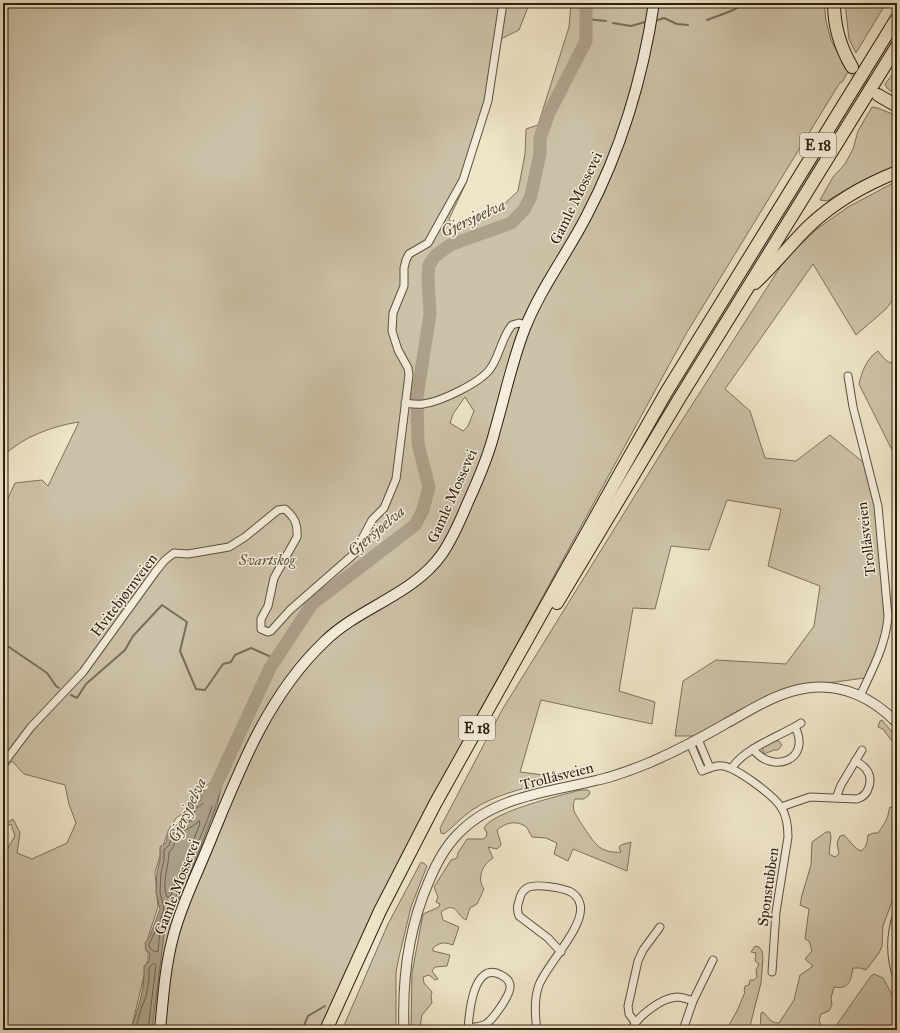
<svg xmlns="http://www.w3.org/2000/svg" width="900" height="1033" viewBox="0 0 900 1033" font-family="'IM FELL Great Primer',serif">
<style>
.green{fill:#cdc2a8;stroke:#7c705c;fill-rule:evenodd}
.water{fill:#aca189;stroke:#796d59}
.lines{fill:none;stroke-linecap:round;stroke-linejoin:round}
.shore{stroke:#6c604d;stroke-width:1}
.stream{stroke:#796d59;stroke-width:2}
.river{stroke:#aca189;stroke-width:13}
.trunk-tunnel{stroke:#c7bca3;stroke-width:12;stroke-dasharray:12 6;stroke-linecap:butt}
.minor-casing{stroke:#5c503e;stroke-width:9}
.tertiary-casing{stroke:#5c503e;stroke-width:11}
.secondary-casing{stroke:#2c1e11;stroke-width:12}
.trunk-casing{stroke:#2c1e11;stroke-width:14}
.minor{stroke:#f4eddb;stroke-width:7}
.tertiary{stroke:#f4eddb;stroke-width:9}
.secondary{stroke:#f4eddb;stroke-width:10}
.trunk{stroke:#eee4c7;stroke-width:12}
.labels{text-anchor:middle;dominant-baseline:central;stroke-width:3;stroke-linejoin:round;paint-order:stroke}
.shield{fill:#f4eddb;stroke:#685c4e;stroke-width:1}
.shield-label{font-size:14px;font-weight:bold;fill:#2c1e11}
.street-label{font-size:15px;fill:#2c1e11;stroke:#f4eddb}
.park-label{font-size:15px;font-style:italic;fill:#5c4f3e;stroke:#f4eddb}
.water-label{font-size:16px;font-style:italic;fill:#594c3b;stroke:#f4eddb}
</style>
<rect width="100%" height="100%" fill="#eee4c7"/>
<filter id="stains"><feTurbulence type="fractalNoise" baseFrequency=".005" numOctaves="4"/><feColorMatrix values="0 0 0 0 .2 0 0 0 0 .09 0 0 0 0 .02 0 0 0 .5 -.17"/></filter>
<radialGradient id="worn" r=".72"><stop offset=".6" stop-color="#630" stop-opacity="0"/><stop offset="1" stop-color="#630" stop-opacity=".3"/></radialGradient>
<g class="green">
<path d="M 3,3 L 527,3 L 528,7 L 519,30 L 501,39 L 490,101 L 466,183 L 449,219 L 453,226 L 464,225 L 497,211 L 518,191 L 525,154 L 526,129 L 538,125 L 569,27 L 571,3 L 824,3 L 826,21 L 831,40 L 848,71 L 843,81 L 839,84 L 686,334 L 483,706 L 411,841 L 325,1030 L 149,1030 L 160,949 L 166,925 L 217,806 L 222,785 L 212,782 L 199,790 L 195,802 L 187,811 L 176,818 L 168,831 L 155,872 L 158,907 L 148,937 L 148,959 L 131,1030 L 3,1030 L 3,854 L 5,853 L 15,836 L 11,824 L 3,828 L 3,825 L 13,819 L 20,833 L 17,853 L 32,859 L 67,843 L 76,823 L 69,804 L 65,785 L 24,774 L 12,761 L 3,771 L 3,509 L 15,483 L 42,480 L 48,486 L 79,422 C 52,426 23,437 3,456 ZM 465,397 L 474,411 L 468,426 L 463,431 L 450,423 L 453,414 Z"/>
<path d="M 845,3 L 886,3 L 856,53 L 849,39 Z"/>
<path d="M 897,69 L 897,94 C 892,92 887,90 885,84 Z"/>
<path d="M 872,107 L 878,108 L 897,116 L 897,166 C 872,174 849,188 827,201 L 820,200 L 833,177 L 845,164 L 853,149 L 858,131 Z"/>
<path d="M 897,181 L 897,294 L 886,309 L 856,335 L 813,264 L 725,389 L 750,411 L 765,458 L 796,461 L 830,435 L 864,463 L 879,514 L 886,579 L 885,634 L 865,678 L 783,689 L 698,736 L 675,736 L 683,681 L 716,660 L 786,664 L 814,626 L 820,586 L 768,566 L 781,509 L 727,500 L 709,550 L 671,546 L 655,609 L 633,608 L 619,691 L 655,702 L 652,724 L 541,700 L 520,772 L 568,778 C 538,785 498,792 472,810 C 462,817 454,826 444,834 L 441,833 L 440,828 L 502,710 L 665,447 L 786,258 L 817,229 L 848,207 Z"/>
<path d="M 878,351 C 884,358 888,365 897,363 L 897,460 L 859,384 C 862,371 867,358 878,351 Z"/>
<path d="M 882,720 L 897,738 L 897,748 L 883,729 L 878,727 L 880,721 Z"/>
<path d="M 776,741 L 779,741 L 782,745 L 778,750 L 774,750 L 764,754 L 762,748 Z"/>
<path d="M 580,790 L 588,790 L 590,792 L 589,795 L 584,799 L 575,799 C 573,802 573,807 574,811 C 576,816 593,842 597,845 C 603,851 613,853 621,852 L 619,847 L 621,845 L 631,842 L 627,871 L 573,849 L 568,861 L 554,854 L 557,843 L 546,838 L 532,837 C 530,834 528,828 525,826 C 515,820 505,823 497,830 C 498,835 500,839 501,845 L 497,849 L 488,847 L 493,858 C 483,864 476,878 484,889 L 477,904 L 470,908 L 466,920 C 456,916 457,900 441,912 L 443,920 L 459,927 L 453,945 C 444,942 440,942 433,948 L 433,951 L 450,955 L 447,966 L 435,967 L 432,971 L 438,979 L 435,980 L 429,975 L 423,977 L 424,983 L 432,992 L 431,996 L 432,1003 L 422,1015 L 420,1027 L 423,1029 L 429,1028 L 434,1030 L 411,1030 L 412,973 L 423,914 L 439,907 L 440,904 L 436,902 L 438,897 L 434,887 L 451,860 L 457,858 L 458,853 L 467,839 L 483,839 L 486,837 L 487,833 L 484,828 C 493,811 560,796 580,790 Z"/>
<path d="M 897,806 L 897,888 L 883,926 L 882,946 L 879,953 L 866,970 L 860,968 L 853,968 C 851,980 849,990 834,987 L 831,998 L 832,1005 L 829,1011 L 821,1014 L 819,1021 L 823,1029 L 822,1030 L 760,1030 L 761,1013 L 763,1012 C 769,1018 771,1023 779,1023 L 794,1000 L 800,975 L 812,967 L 812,965 L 805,959 L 812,951 L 809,941 L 805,939 L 809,909 L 800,905 L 802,895 L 811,865 L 812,842 L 826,832 L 830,832 L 831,837 L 829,854 L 835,857 L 839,854 L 837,843 L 840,836 L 844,835 C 850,841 854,848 861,851 C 867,847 867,842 868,835 L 874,833 L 878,833 C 881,829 885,823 887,818 C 889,814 888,811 890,807 L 894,808 Z"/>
<path d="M 421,862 L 425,864 L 427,866 L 411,907 L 399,957 L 396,972 L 396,1030 L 342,1030 L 388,924 Z"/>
<path d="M 755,946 L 759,947 L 762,951 L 763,958 L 761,983 L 749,1030 L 726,1030 L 737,1011 L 745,992 L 744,991 L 745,986 L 749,985 L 750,980 L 754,980 L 757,977 L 756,970 L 759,964 L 755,961 L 756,953 L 751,952 Z"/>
<path d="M 874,974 L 883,978 L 897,1004 L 897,1030 L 833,1030 L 871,976 Z"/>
</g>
<path class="water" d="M 217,784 L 221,787 C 216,809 207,830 199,851 C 189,877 178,903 165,927 L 152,1030 L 131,1030 C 138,1007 145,991 144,966 L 149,961 L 150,953 L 146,951 L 145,943 L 149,938 L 160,909 L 156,892 L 157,872 L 160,860 L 160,847 L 166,843 L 169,831 L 172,829 L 174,825 L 177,825 L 179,822 L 188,819 L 191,815 C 189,806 195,805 201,800 L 201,795 L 200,791 L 208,790 Z"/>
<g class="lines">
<g class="shore">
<path d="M 213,791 L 215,793 C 212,811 204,828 197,845 C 187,871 177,897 163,921 L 161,922 L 160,920 L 164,909 L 160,892 L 161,873 L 164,860 L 164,850 L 169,845 L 173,834 L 182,825 L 191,821 L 194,816 L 195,809 L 204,803 L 206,795 Z"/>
<path d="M 199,821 L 200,824 L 170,897 L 167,897 C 161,884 169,866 169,852 C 174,848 174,844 176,838 C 179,832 186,830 191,827 C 195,825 196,823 199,821 Z"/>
<path d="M 157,928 L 159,928 L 160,930 L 158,951 L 155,952 L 150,948 L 149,945 Z"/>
<path d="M 135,1030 L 142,1006 L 146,997 L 149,980 L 149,968 L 154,963 L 156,965 L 148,1030"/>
</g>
<g class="stream">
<path d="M 586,19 L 606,21"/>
<path d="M 658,20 L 664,18 L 677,24 L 688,25"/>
<path d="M 707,20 L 731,11 L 746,3"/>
<path d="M 613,23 L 631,26 L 645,22"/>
<path d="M 3,647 L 9,647 L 47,673 L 56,686 L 59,688"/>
<path d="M 71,695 L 77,698 L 86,684 L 125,650 L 133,636 L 162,605 L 187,622 L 180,651 L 196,689 L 205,690 L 223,664 L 231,662 L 235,655 L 251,648 L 276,659"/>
<path d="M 302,1030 L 308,1016 L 325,1006"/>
</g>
<path class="river" d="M 209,800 L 270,668 L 312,604 L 415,525 L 423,510 L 429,487 L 418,444 L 417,397 L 430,314 L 428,278 L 429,265 L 435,256 L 450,245 L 511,223 L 524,210 L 531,196 L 540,153 L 540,138 L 549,113 L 586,41 L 586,3"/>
<path class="trunk-tunnel" d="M 852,67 L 863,81 L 878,95"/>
<g class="minor-casing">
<g id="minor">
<path d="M 848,376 L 853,407 L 878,506 L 888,616 C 886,645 872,670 860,696"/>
<path d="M 405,403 C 411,404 417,405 423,404 C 440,402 480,383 490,369 C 500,356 501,338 512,325 L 519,323 L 526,325"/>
<path d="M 698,739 L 710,768"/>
<path d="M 690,743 L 702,771 C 709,768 716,765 723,766 C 737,768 773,795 781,807 C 787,816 788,827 788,837 L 776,912 L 772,972"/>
<path d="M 753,749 C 772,775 812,760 795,727"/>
<path d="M 3,764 L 31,727 L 83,672 L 156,571 L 165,560 L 174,553 L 188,554 L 229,547 L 245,537 L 278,510 L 285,509 C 295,518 298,524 297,537 L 274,578 L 268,606 L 261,619 L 261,629 L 268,632 L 271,631 L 290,610 L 354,554 L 372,520 L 384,508 L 396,479 L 409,375 L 408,368 L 398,350 L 392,331 L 393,313 L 404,286 L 404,268 L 406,260 L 409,254 L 428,243 L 463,180 L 488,101 L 503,3"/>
<path d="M 732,768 C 744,748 781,736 801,723"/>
<path d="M 836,798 L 841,785 L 862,750"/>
<path d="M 781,807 L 810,797 L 857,799 C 869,796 874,779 866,769 C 863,765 859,763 855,761"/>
<path d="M 897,914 C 890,935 890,957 897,978"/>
<path d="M 635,1022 L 629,1014 L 628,1006 L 638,961 L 643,950 L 660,927"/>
<path d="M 468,1030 C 469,1014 473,960 501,975 C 505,977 510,980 510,986 C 511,995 493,1019 486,1024 C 480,1027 474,1027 468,1028"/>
<path d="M 537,1030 C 535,1016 534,998 539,985 C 547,964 586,926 580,904 C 579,900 576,895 571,892 C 563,888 535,883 527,888 C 522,891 520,896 519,901 C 517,906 517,911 519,916 L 548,938 L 561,952"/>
<path d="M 631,1030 C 638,1016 661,998 677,997 C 683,997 687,999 693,1001"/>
<path d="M 683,1030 L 693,1001 L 713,960"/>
</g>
</g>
<g class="tertiary-casing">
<path id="tertiary" d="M 404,1030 C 402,978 408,929 429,881 C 436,864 445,847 458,834 C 494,796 550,792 598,780 C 616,776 634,769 651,762 C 676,751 701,738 725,724 C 751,710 777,692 807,688 C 842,683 873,698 897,723"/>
</g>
<g class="secondary-casing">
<path id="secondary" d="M 160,1030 C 163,999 165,967 173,937 C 181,905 197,874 209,844 C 239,771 267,696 325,641 C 360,607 413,595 442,554 C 453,538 461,519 468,502 C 479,478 489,455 495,430 C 505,396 512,361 525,328 C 541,288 567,254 587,215 C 621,150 643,76 654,3"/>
</g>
<g class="trunk-casing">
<g id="trunk">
<path d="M 834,3 C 834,27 840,47 852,67"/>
<path d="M 878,95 L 897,106"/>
<path d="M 755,283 C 774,265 790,245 808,227 C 834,202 864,185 897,172"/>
<path d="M 557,603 L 679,399 L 897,46"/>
<path d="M 326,1030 L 380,911 L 435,804 L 623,468 L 667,391 L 897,18"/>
</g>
</g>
<use href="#minor" class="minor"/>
<use href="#tertiary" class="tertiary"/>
<use href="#secondary" class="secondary"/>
<use href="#trunk" class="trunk"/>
</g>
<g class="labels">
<g class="shield">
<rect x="800" y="133" width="36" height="24" rx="3"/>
<rect x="459" y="716" width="36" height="24" rx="3"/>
</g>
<g class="shield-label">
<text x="818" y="145">E 18</text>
<text x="477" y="728">E 18</text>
</g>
<g class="street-label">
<text transform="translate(576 198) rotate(-64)">Gamle Mossevei</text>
<text transform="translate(452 496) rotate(-66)">Gamle Mossevei</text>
<text transform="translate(866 539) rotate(-97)">Trollåsveien</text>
<text transform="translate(124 595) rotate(-53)">Hvitebjørnveien</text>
<text transform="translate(557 776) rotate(-14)">Trollåsveien</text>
<text transform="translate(177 887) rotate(-69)">Gamle Mossevei</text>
<text transform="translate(768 887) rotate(-82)">Sponstubben</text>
</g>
<g class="park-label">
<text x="267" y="560">Svartskog</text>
</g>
<g class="water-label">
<text transform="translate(473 218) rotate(-25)">Gjersjøelva</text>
<text transform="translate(376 531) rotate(-40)">Gjersjøelva</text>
<text transform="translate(187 810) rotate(-65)">Gjersjøelva</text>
</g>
</g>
<rect width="900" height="1033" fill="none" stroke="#eee4c7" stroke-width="16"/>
<rect x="4" y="4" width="892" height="1025" fill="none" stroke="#2c1e11" stroke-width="2"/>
<rect x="8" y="8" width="884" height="1017" fill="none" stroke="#2c1e11"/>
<rect width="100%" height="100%" filter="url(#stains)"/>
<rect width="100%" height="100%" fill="url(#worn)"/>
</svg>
